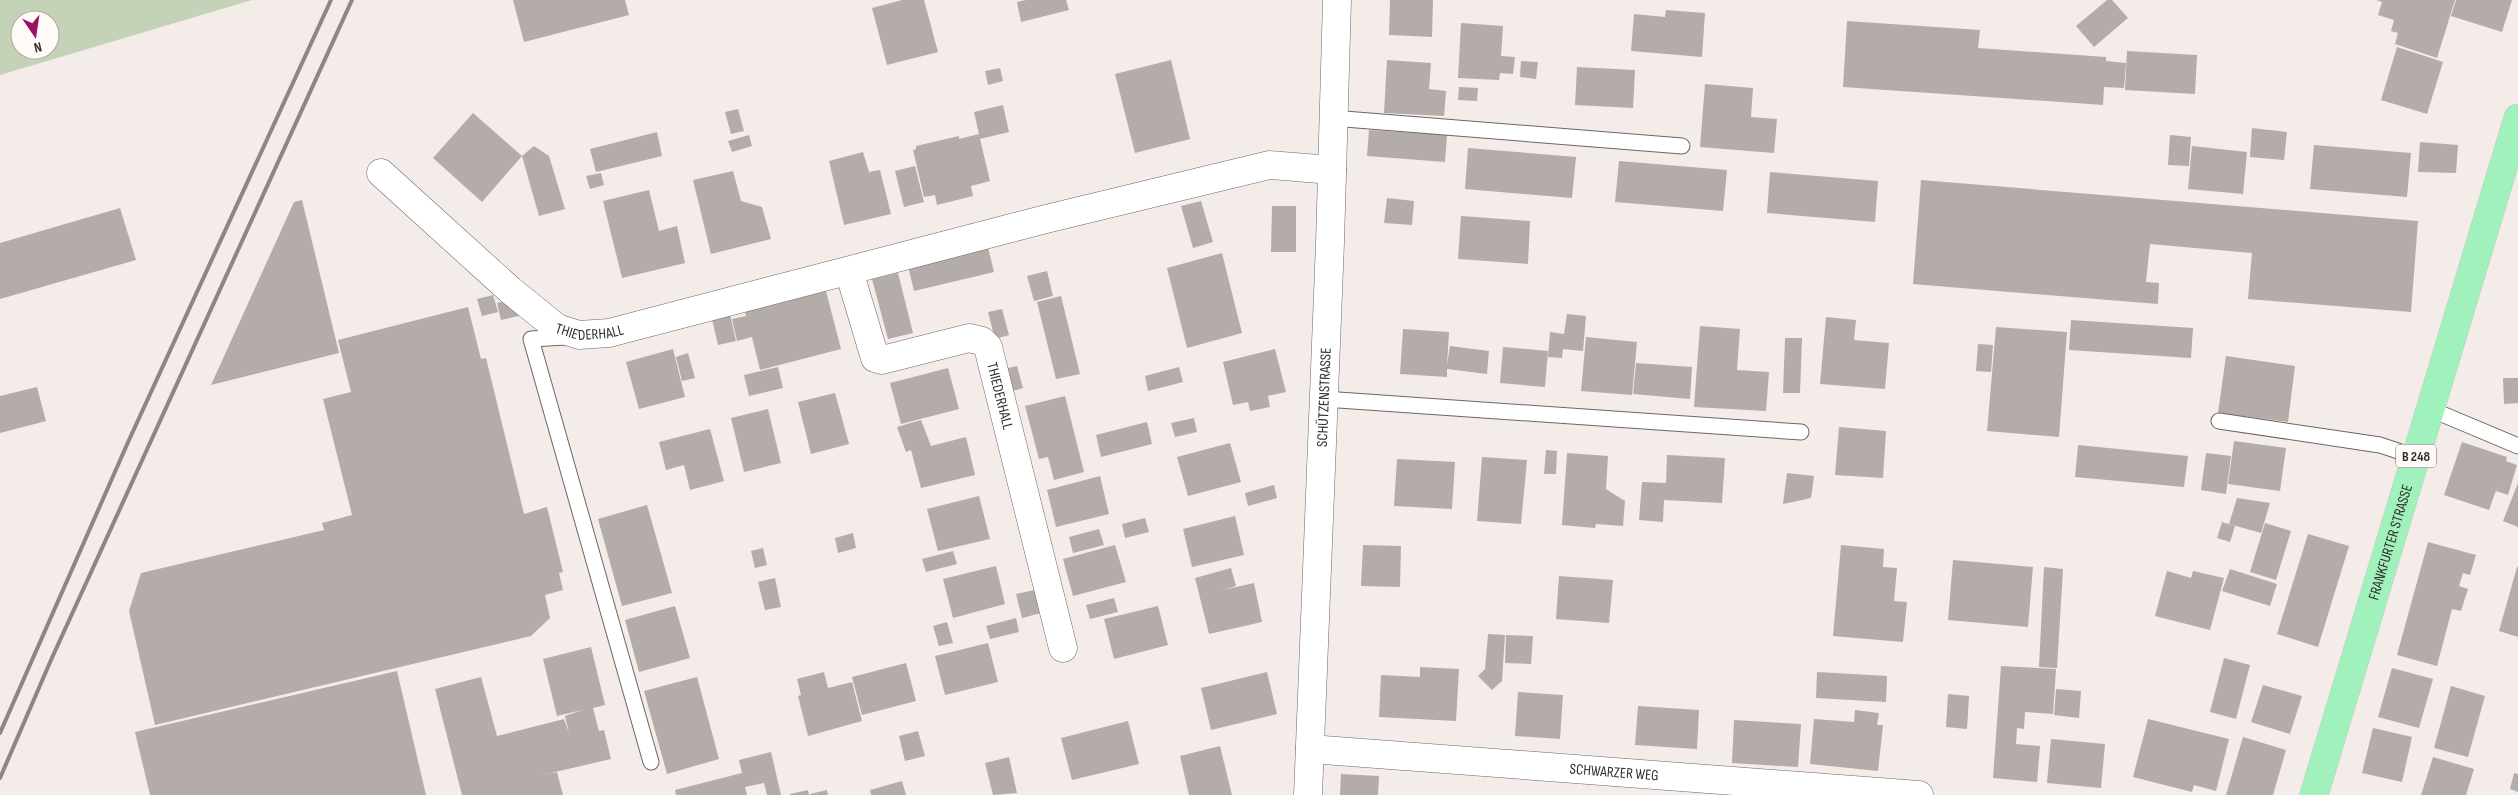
<svg xmlns="http://www.w3.org/2000/svg" width="2518" height="795" viewBox="0 0 2518 795" font-family="'Sofia Sans Condensed',sans-serif">
<style>
.green{fill:#c4d2b7;fill-rule:evenodd}
.building{fill:#b4aca8}
.lines{fill:none;stroke-linecap:round;stroke-linejoin:round}
.service-casing{stroke:#6d6663;stroke-width:17}
.minor-casing{stroke:#6d6663;stroke-width:29}
.primary-casing{stroke:#c9c8c8;stroke-width:29}
.service{stroke:#fff;stroke-width:15}
.minor{stroke:#fff;stroke-width:28}
.primary{stroke:#a0f1bb;stroke-width:28}
.rail{stroke:#8c8784;stroke-width:4}
.labels{text-anchor:middle;dominant-baseline:central;stroke-width:5;stroke-linejoin:round;paint-order:stroke}
.shield{fill:#fffaf7;stroke:#6e6a69;stroke-width:1}
.shield-label{font-size:14px;font-weight:bold;fill:#302d2c}
.street-label{font-size:15px;fill:#302d2c;stroke:#fffaf7}
</style>
<rect width="100%" height="100%" fill="#f4ece8"/>
<path class="green" d="M 0,0 L 252,0 L 0,75 ZM 20,20 L 50,20 L 50,50 L 20,50 Z"/>
<g class="building">
<path d="M 513,0 L 625,0 L 629,15 L 524,42 Z"/>
<path d="M 902,0 L 924,0 L 938,52 L 887,65 L 872,8 Z"/>
<path d="M 1026,0 L 1066,0 L 1069,10 L 1021,22 L 1017,2 Z"/>
<path d="M 1390,0 L 1433,0 L 1432,37 L 1389,35 Z"/>
<path d="M 2107,0 L 2112,0 L 2128,18 L 2094,47 L 2076,26 Z"/>
<path d="M 2376,0 L 2455,0 L 2437,58 L 2395,44 L 2398,33 L 2391,31 L 2394,20 L 2378,15 L 2382,2 Z"/>
<path d="M 2456,0 L 2512,0 L 2502,32 L 2451,16 Z"/>
<path d="M 1666,10 L 1705,13 L 1702,57 L 1631,51 L 1634,14 L 1665,17 Z"/>
<path d="M 1847,21 L 1980,30 L 1978,48 L 2106,57 L 2106,61 L 2126,63 L 2124,88 L 2104,87 L 2103,105 L 1843,87 Z"/>
<path d="M 1461,23 L 1503,26 L 1501,56 L 1515,57 L 1513,74 L 1500,73 L 1499,80 L 1458,78 Z"/>
<path d="M 2397,47 L 2443,62 L 2427,114 L 2381,100 Z"/>
<path d="M 2127,51 L 2197,55 L 2195,94 L 2125,90 Z"/>
<path d="M 1171,60 L 1190,139 L 1135,153 L 1115,74 Z"/>
<path d="M 1387,60 L 1431,63 L 1429,89 L 1446,91 L 1444,116 L 1384,113 Z"/>
<path d="M 1521,61 L 1538,62 L 1536,79 L 1520,77 Z"/>
<path d="M 1577,67 L 1635,70 L 1633,108 L 1575,105 Z"/>
<path d="M 1000,68 L 1003,81 L 988,85 L 985,71 Z"/>
<path d="M 1705,84 L 1753,88 L 1751,117 L 1777,119 L 1774,153 L 1700,147 Z"/>
<path d="M 1459,87 L 1478,88 L 1477,101 L 1458,100 Z"/>
<path d="M 1003,105 L 1009,132 L 980,139 L 990,181 L 971,186 L 973,196 L 937,205 L 935,195 L 924,197 L 913,150 L 916,149 L 916,146 L 959,136 L 959,139 L 979,134 L 974,112 Z"/>
<path d="M 738,109 L 744,131 L 731,134 L 725,112 Z"/>
<path d="M 473,113 L 522,156 L 482,202 L 433,158 Z"/>
<path d="M 2252,128 L 2287,132 L 2284,160 L 2250,157 Z"/>
<path d="M 1369,130 L 1447,135 L 1445,162 L 1367,156 Z"/>
<path d="M 657,132 L 662,156 L 596,172 L 590,149 Z"/>
<path d="M 749,135 L 752,146 L 732,152 L 728,141 Z"/>
<path d="M 2170,135 L 2191,137 L 2189,166 L 2168,165 Z"/>
<path d="M 2420,142 L 2458,145 L 2456,173 L 2418,172 Z"/>
<path d="M 2314,145 L 2411,153 L 2407,197 L 2310,189 Z"/>
<path d="M 534,146 L 549,156 L 565,209 L 539,216 L 522,156 Z"/>
<path d="M 2192,146 L 2247,152 L 2243,194 L 2188,189 Z"/>
<path d="M 1468,148 L 1576,157 L 1572,198 L 1465,189 Z"/>
<path d="M 863,152 L 869,172 L 880,170 L 891,214 L 844,225 L 829,161 Z"/>
<path d="M 1619,161 L 1727,170 L 1723,211 L 1615,202 Z"/>
<path d="M 915,166 L 924,202 L 904,207 L 895,171 Z"/>
<path d="M 733,171 L 741,201 L 762,207 L 771,239 L 711,254 L 693,180 Z"/>
<path d="M 1770,172 L 1878,181 L 1875,222 L 1767,213 Z"/>
<path d="M 601,173 L 604,185 L 590,189 L 586,176 Z"/>
<path d="M 1921,180 L 2418,221 L 2411,312 L 2248,299 L 2252,253 L 2150,244 L 2146,282 L 2159,283 L 2158,304 L 1913,284 Z"/>
<path d="M 649,190 L 659,231 L 677,226 L 685,263 L 622,278 L 603,201 Z"/>
<path d="M 1387,198 L 1414,201 L 1412,225 L 1384,223 Z"/>
<path d="M 302,200 L 339,353 L 211,385 L 294,202 Z"/>
<path d="M 1201,201 L 1213,242 L 1193,248 L 1181,206 Z"/>
<path d="M 1272,206 L 1296,206 L 1296,252 L 1271,252 Z"/>
<path d="M 120,208 L 136,260 L 0,299 L 0,243 Z"/>
<path d="M 1461,216 L 1530,221 L 1528,264 L 1458,259 Z"/>
<path d="M 987,243 L 994,272 L 914,291 L 907,262 Z"/>
<path d="M 1222,253 L 1242,333 L 1187,348 L 1167,268 Z"/>
<path d="M 1047,271 L 1053,296 L 1034,301 L 1027,276 Z"/>
<path d="M 898,273 L 913,333 L 888,339 L 872,279 Z"/>
<path d="M 826,291 L 841,349 L 760,370 L 752,337 L 737,341 L 732,319 L 746,316 L 745,312 Z"/>
<path d="M 493,295 L 498,312 L 482,316 L 477,299 Z"/>
<path d="M 1061,296 L 1080,374 L 1056,379 L 1037,302 Z"/>
<path d="M 511,299 L 523,315 L 501,320 L 497,303 Z"/>
<path d="M 468,307 L 481,359 L 486,358 L 524,514 L 547,507 L 563,572 L 559,573 L 563,590 L 545,595 L 550,618 L 531,636 L 155,725 L 129,611 L 141,573 L 324,530 L 322,523 L 352,515 L 323,399 L 351,392 L 338,340 Z"/>
<path d="M 1002,309 L 1009,335 L 995,339 L 988,312 Z"/>
<path d="M 730,314 L 736,341 L 718,345 L 712,319 Z"/>
<path d="M 1567,314 L 1586,316 L 1583,351 L 1563,349 L 1562,358 L 1548,357 L 1550,332 L 1564,334 Z"/>
<path d="M 1826,317 L 1856,320 L 1854,340 L 1889,343 L 1885,389 L 1820,384 Z"/>
<path d="M 2071,320 L 2193,328 L 2191,358 L 2069,350 Z"/>
<path d="M 1700,326 L 1740,329 L 1737,370 L 1769,372 L 1766,411 L 1694,407 Z"/>
<path d="M 1996,327 L 2067,332 L 2059,437 L 1987,431 Z"/>
<path d="M 1403,329 L 1449,332 L 1447,365 L 1450,346 L 1489,351 L 1487,374 L 1447,369 L 1447,377 L 1400,374 Z"/>
<path d="M 1586,337 L 1637,342 L 1632,395 L 1581,391 Z"/>
<path d="M 1785,338 L 1802,338 L 1800,393 L 1783,393 Z"/>
<path d="M 1978,344 L 1993,345 L 1991,372 L 1976,371 Z"/>
<path d="M 1503,347 L 1548,351 L 1545,387 L 1500,383 Z"/>
<path d="M 673,349 L 685,397 L 639,409 L 626,362 Z"/>
<path d="M 1275,349 L 1286,392 L 1268,396 L 1270,407 L 1250,411 L 1248,402 L 1233,405 L 1223,362 Z"/>
<path d="M 688,353 L 695,378 L 682,381 L 676,357 Z"/>
<path d="M 2226,356 L 2295,366 L 2288,422 L 2218,413 Z"/>
<path d="M 1636,363 L 1692,367 L 1690,399 L 1633,394 Z"/>
<path d="M 1017,366 L 1023,388 L 1009,392 L 1003,369 Z"/>
<path d="M 778,367 L 783,388 L 749,396 L 744,375 Z"/>
<path d="M 1179,367 L 1183,382 L 1148,391 L 1145,376 Z"/>
<path d="M 948,368 L 959,409 L 901,424 L 890,383 Z"/>
<path d="M 2503,378 L 2518,378 L 2518,403 L 2504,404 Z"/>
<path d="M 37,387 L 46,421 L 0,433 L 0,396 Z"/>
<path d="M 835,393 L 849,444 L 811,454 L 798,402 Z"/>
<path d="M 1065,396 L 1084,472 L 1054,480 L 1048,457 L 1039,459 L 1025,406 Z"/>
<path d="M 768,409 L 781,463 L 744,472 L 731,418 Z"/>
<path d="M 1194,418 L 1197,432 L 1175,437 L 1171,423 Z"/>
<path d="M 921,420 L 931,446 L 966,437 L 975,475 L 921,488 L 911,450 L 906,452 L 897,427 Z"/>
<path d="M 1147,422 L 1152,444 L 1101,457 L 1096,435 Z"/>
<path d="M 1839,427 L 1886,431 L 1883,478 L 1835,475 Z"/>
<path d="M 710,429 L 724,481 L 690,490 L 684,465 L 666,470 L 659,442 Z"/>
<path d="M 2234,441 L 2286,448 L 2280,491 L 2228,484 Z"/>
<path d="M 2462,442 L 2507,457 L 2506,461 L 2517,465 L 2508,495 L 2496,491 L 2498,485 L 2489,510 L 2444,495 Z"/>
<path d="M 1230,443 L 1241,482 L 1188,496 L 1177,457 Z"/>
<path d="M 2078,445 L 2188,456 L 2184,487 L 2075,477 Z"/>
<path d="M 1546,450 L 1557,451 L 1556,474 L 1544,474 Z"/>
<path d="M 1567,453 L 1608,456 L 1606,489 L 1625,501 L 1623,526 L 1596,524 L 1595,528 L 1562,525 Z"/>
<path d="M 2206,453 L 2231,456 L 2226,494 L 2201,490 Z"/>
<path d="M 1667,455 L 1725,458 L 1722,503 L 1664,500 L 1663,522 L 1639,520 L 1642,482 L 1666,483 Z"/>
<path d="M 1482,457 L 1527,460 L 1521,524 L 1477,521 Z"/>
<path d="M 1397,459 L 1455,462 L 1452,509 L 1394,506 Z"/>
<path d="M 1787,473 L 1814,476 L 1811,498 L 1783,504 Z"/>
<path d="M 1100,476 L 1109,514 L 1056,527 L 1047,490 Z"/>
<path d="M 2518,483 L 2518,527 L 2503,521 Z"/>
<path d="M 1274,485 L 1277,498 L 1248,506 L 1245,493 Z"/>
<path d="M 979,496 L 990,539 L 938,551 L 927,509 Z"/>
<path d="M 2237,498 L 2270,503 L 2261,533 L 2229,524 Z"/>
<path d="M 647,505 L 672,593 L 622,606 L 598,519 Z"/>
<path d="M 1235,516 L 1244,555 L 1192,567 L 1183,529 Z"/>
<path d="M 1145,518 L 1149,532 L 1125,538 L 1122,524 Z"/>
<path d="M 2222,522 L 2235,526 L 2230,542 L 2217,538 Z"/>
<path d="M 2265,523 L 2291,531 L 2276,580 L 2250,572 Z"/>
<path d="M 1099,529 L 1104,545 L 1073,553 L 1069,537 Z"/>
<path d="M 853,533 L 856,548 L 838,553 L 835,538 Z"/>
<path d="M 2308,534 L 2349,546 L 2318,647 L 2277,634 Z"/>
<path d="M 2428,542 L 2476,555 L 2470,575 L 2463,573 L 2459,586 L 2468,589 L 2461,611 L 2452,609 L 2437,666 L 2397,655 Z"/>
<path d="M 1115,545 L 1126,582 L 1073,596 L 1063,559 Z"/>
<path d="M 1363,545 L 1401,546 L 1400,587 L 1361,586 Z"/>
<path d="M 1841,545 L 1884,549 L 1883,567 L 1897,568 L 1894,601 L 1907,602 L 1903,642 L 1833,636 Z"/>
<path d="M 763,548 L 767,565 L 755,568 L 751,551 Z"/>
<path d="M 953,551 L 957,564 L 926,572 L 922,559 Z"/>
<path d="M 1953,560 L 2033,567 L 2028,627 L 1948,620 Z"/>
<path d="M 996,566 L 1005,604 L 953,618 L 943,579 Z"/>
<path d="M 2044,567 L 2063,569 L 2057,668 L 2039,667 Z"/>
<path d="M 2517,567 L 2518,567 L 2518,637 L 2499,631 Z"/>
<path d="M 1231,568 L 1236,586 L 1223,590 L 1254,583 L 1262,622 L 1209,634 L 1195,578 Z"/>
<path d="M 2230,569 L 2277,584 L 2270,606 L 2222,591 Z"/>
<path d="M 2167,571 L 2191,578 L 2193,571 L 2224,578 L 2210,630 L 2155,616 Z"/>
<path d="M 1559,576 L 1613,580 L 1609,623 L 1556,619 Z"/>
<path d="M 775,578 L 781,607 L 765,610 L 758,582 Z"/>
<path d="M 1039,589 L 1045,612 L 1022,618 L 1016,594 Z"/>
<path d="M 1114,598 L 1118,612 L 1090,619 L 1086,605 Z"/>
<path d="M 675,606 L 690,658 L 639,672 L 625,620 Z"/>
<path d="M 1158,606 L 1168,645 L 1114,659 L 1104,619 Z"/>
<path d="M 1016,618 L 1019,632 L 990,639 L 986,626 Z"/>
<path d="M 947,622 L 953,643 L 939,646 L 933,626 Z"/>
<path d="M 1488,634 L 1505,635 L 1502,681 L 1492,690 L 1478,676 L 1485,669 Z"/>
<path d="M 1506,635 L 1533,636 L 1531,664 L 1505,663 Z"/>
<path d="M 988,643 L 998,682 L 945,695 L 935,656 Z"/>
<path d="M 591,647 L 605,705 L 593,708 L 599,731 L 604,730 L 611,759 L 542,775 L 557,772 L 563,795 L 462,795 L 435,689 L 481,677 L 497,736 L 564,719 L 569,733 L 565,716 L 582,710 L 557,716 L 543,659 Z"/>
<path d="M 2224,658 L 2250,665 L 2236,719 L 2210,712 Z"/>
<path d="M 906,663 L 916,701 L 862,715 L 852,677 Z"/>
<path d="M 2001,666 L 2056,669 L 2053,714 L 2025,712 L 2024,729 L 2017,728 L 2016,744 L 2040,746 L 2037,782 L 1993,778 Z"/>
<path d="M 1420,667 L 1459,669 L 1456,721 L 1379,717 L 1381,675 L 1420,677 Z"/>
<path d="M 2392,668 L 2433,679 L 2419,728 L 2378,717 Z"/>
<path d="M 397,671 L 426,795 L 150,795 L 135,732 Z"/>
<path d="M 824,672 L 828,688 L 852,682 L 862,721 L 808,736 L 798,696 L 801,695 L 797,679 Z"/>
<path d="M 1267,672 L 1277,714 L 1211,730 L 1201,688 Z"/>
<path d="M 1817,672 L 1887,676 L 1886,702 L 1816,698 Z"/>
<path d="M 697,677 L 719,759 L 667,774 L 644,691 Z"/>
<path d="M 2263,685 L 2302,696 L 2290,734 L 2251,722 Z"/>
<path d="M 2451,686 L 2485,696 L 2468,757 L 2434,748 Z"/>
<path d="M 2056,689 L 2081,691 L 2079,718 L 2054,715 Z"/>
<path d="M 1518,692 L 1563,695 L 1560,739 L 1515,736 Z"/>
<path d="M 1948,694 L 1969,696 L 1967,729 L 1946,727 Z"/>
<path d="M 1638,706 L 1699,710 L 1697,749 L 1635,745 Z"/>
<path d="M 1855,710 L 1879,713 L 1877,725 L 1883,725 L 1878,771 L 1810,764 L 1814,719 L 1854,722 Z"/>
<path d="M 2148,719 L 2229,739 L 2216,791 L 2194,785 L 2192,792 L 2133,777 Z"/>
<path d="M 1734,720 L 1801,724 L 1798,767 L 1732,763 Z"/>
<path d="M 1128,721 L 1139,764 L 1072,780 L 1061,738 Z"/>
<path d="M 2373,728 L 2412,737 L 2402,782 L 2362,773 Z"/>
<path d="M 918,731 L 925,756 L 905,761 L 899,736 Z"/>
<path d="M 2243,737 L 2286,750 L 2273,795 L 2226,795 Z"/>
<path d="M 2051,739 L 2105,744 L 2101,788 L 2047,783 Z"/>
<path d="M 1220,746 L 1232,795 L 1189,795 L 1180,756 Z"/>
<path d="M 771,752 L 781,795 L 767,795 L 764,783 L 745,787 L 747,795 L 676,795 L 675,790 L 742,773 L 739,760 Z"/>
<path d="M 1009,757 L 1017,793 L 993,795 L 985,763 Z"/>
<path d="M 2433,757 L 2474,769 L 2466,795 L 2421,795 Z"/>
<path d="M 2514,773 L 2518,774 L 2518,792 L 2510,789 Z"/>
<path d="M 1341,774 L 1379,776 L 1378,795 L 1340,795 Z"/>
<path d="M 902,781 L 906,795 L 871,795 L 870,790 Z"/>
<path d="M 808,790 L 809,795 L 790,795 L 790,794 Z"/>
<path d="M 827,790 L 828,795 L 810,795 L 810,794 Z"/>
</g>
<g class="lines">
<g class="service-casing">
<g id="service">
<path d="M 1332,118 L 1682,146"/>
<path d="M 566,337 L 531,339 L 651,762"/>
<path d="M 1324,399 L 1801,432"/>
<path d="M 2430,409 L 2518,446"/>
<path d="M 2219,421 L 2380,445 L 2416,457"/>
</g>
</g>
<g class="minor-casing">
<g id="minor">
<path id="s1" d="M 381,173 L 510,290 L 557,328 L 579,335 L 609,333 L 1046,219 L 1269,165 L 1332,170"/>
<path id="s2" d="M 849,271 L 875,358 L 882,360 L 969,338 L 982,341 L 988,347 L 1063,648"/>
<path id="s3" d="M 1310,749 L 1919,795"/>
<path id="s4" d="M 1308,795 L 1330,243 L 1337,0"/>
</g>
</g>
<g class="primary-casing">
<g id="primary">
<path id="s5" d="M 2314,795 L 2518,118"/>
</g>
</g>
<use href="#service" class="service"/>
<use href="#minor" class="minor"/>
<use href="#primary" class="primary"/>
<g class="rail">
<path d="M 0,733 L 129,440 L 331,0"/>
<path d="M 0,778 L 51,660 L 352,0"/>
</g>
</g>
<g class="labels">
<rect class="shield" x="2396" y="444.5" width="40" height="23" rx="4"/>
<g class="shield-label">
<text x="2416" y="456">B 248</text>
</g>
<g class="street-label">
<text stroke="none"><textPath href="#s1" startOffset="268">THIEDERHALL</textPath></text>
<text stroke="none"><textPath href="#s2" startOffset="260">THIEDERHALL</textPath></text>
<text stroke="none"><textPath href="#s4" startOffset="398">SCHÜTZENSTRASSE</textPath></text>
<text stroke="none"><textPath href="#s5" startOffset="264">FRANKFURTER STRASSE</textPath></text>
<text stroke="none"><textPath href="#s3" startOffset="305">SCHWARZER WEG</textPath></text>
</g>
</g>
<g transform="translate(35 35) rotate(167)"><circle r="24" fill="#fffaf7" stroke="#aca8a6"/>
<path d="M0-4L9 19L0 12L-9 19Z" fill="#9c1262"/>
<text y="-8" font-size="14" font-weight="bold" text-anchor="middle" fill="#302d2c">N</text>
</g>
</svg>
